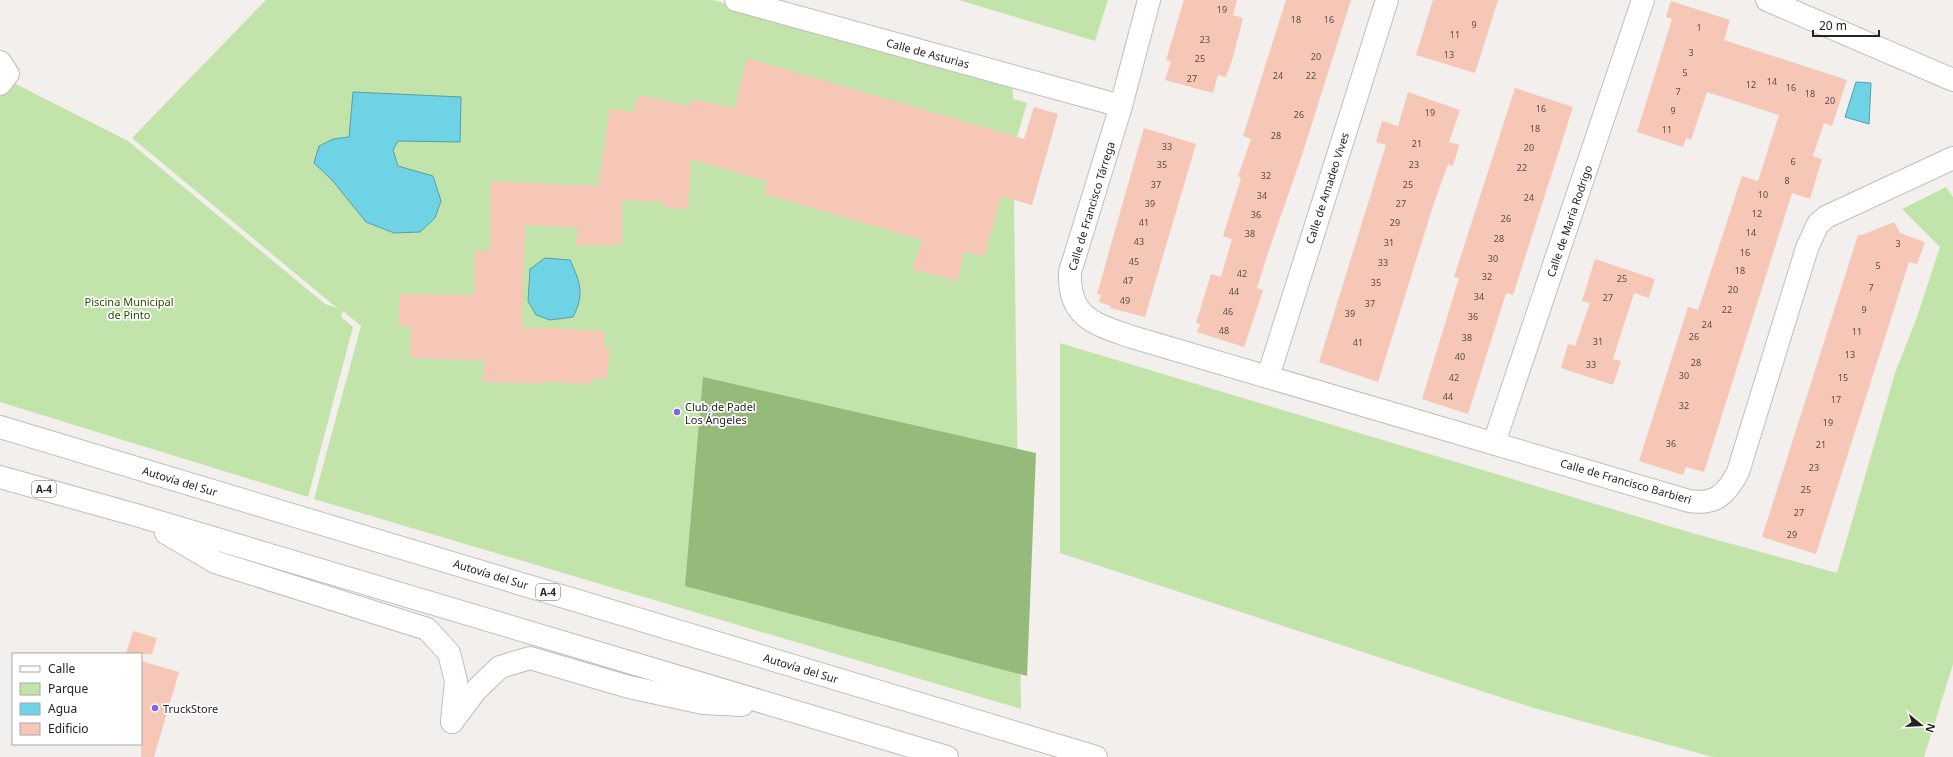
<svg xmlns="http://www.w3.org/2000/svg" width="1953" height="757" viewBox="0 0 1953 757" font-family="'Noto Sans',sans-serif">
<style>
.green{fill:#c2e3a9}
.forest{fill:#96ba79}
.water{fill:#6ed3e5;stroke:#589eab}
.building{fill:#f6c7b7}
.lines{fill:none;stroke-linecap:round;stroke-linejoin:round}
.minor-casing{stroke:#c1bdbb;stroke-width:24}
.major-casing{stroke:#c1bdbb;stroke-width:24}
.highway-casing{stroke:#c1bdbb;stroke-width:24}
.minor{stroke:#fff;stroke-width:22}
.major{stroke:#fff;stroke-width:22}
.highway{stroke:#fff;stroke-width:22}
.poi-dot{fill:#7e67e3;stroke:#fff;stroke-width:1.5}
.labels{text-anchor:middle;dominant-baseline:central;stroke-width:3.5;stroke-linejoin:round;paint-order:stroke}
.number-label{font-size:9px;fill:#5a4d48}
.shield{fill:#fff;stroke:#676665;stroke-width:1}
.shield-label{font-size:10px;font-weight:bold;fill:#262423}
.street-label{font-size:11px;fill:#262423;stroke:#fff}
.park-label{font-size:11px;fill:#2a4a01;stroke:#fff}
.poi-label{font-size:11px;fill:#262423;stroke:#fff;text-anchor:start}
</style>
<rect width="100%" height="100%" fill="#f3efed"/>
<g class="green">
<path d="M 266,0 L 713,0 L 1012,82 L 1013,99 L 1027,103 L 1017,137 L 1013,136 L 1021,709 L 314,499 L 361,326 L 343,311 L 341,317 L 353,327 L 308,497 L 0,402 L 0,76 L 128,141 L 325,304 L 337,308 L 132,138 Z"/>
<path d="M 959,0 L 1108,0 L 1095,41 Z"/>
<path d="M 1946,187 L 1953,197 L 1953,664 L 1924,757 L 1713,757 L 1534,708 L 1060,553 L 1060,343 L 1692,533 L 1837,573 L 1895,373 L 1916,320 L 1940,247 L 1902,209 Z"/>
</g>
<path class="forest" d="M 703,377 L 1036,453 L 1027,676 L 685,586 Z"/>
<g class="water">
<path d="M 1856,82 L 1871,83 L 1869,124 L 1845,117 Z"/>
<path d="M 353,92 L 461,97 L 460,142 L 398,141 L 393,150 L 398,166 L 433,176 L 441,201 L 435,218 L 420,232 L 394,233 L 366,222 L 332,180 L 314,163 L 319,146 L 333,139 L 349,137 Z"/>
<path d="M 545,258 L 570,260 C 580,282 585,294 573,317 L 550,320 L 536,315 L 528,301 L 530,269 Z"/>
</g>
<g class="building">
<path d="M 1184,0 L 1237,0 L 1233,15 L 1243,18 L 1233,57 L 1226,77 L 1218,75 L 1213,93 L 1165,80 L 1171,61 L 1166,60 Z"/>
<path d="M 1286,0 L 1351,0 L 1302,155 L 1269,250 L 1257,288 L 1263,290 L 1244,347 L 1197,332 L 1200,324 L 1196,323 L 1211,274 L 1221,277 L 1232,239 L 1223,236 L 1241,178 L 1238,176 L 1251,139 L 1243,136 Z"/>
<path d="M 1433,0 L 1498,0 L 1475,73 L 1416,55 Z"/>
<path d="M 1671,1 L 1730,20 L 1724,40 L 1847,80 L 1832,126 L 1824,123 L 1813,156 L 1822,159 L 1810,199 L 1792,193 L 1704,472 L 1686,467 L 1683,475 L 1639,461 L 1688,307 L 1698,310 L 1742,176 L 1758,181 L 1779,115 L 1707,92 L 1691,140 L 1686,138 L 1683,147 L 1637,132 L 1672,19 L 1666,17 Z"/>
<path d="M 747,58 L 1024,139 L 1034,107 L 1058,114 L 1032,205 L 1001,196 L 984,257 L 964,251 L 957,281 L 912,269 L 923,240 L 764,194 L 768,182 L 691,159 L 688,209 L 663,208 L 664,202 L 622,200 L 622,244 L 576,246 L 578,228 L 525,225 L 522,327 L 605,331 L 604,348 L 610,348 L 607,379 L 591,379 L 590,385 L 545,381 L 545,384 L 483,382 L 484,360 L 410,358 L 411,327 L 398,326 L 400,294 L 474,295 L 475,250 L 490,251 L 491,181 L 598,186 L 610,109 L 633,112 L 639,95 L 689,106 L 691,99 L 734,108 Z"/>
<path d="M 1515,88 L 1573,107 L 1513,295 L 1506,293 L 1468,414 L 1422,399 L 1459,278 L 1454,277 Z"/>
<path d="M 1408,92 L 1460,110 L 1449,142 L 1459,145 L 1453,166 L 1448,164 L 1434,203 L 1378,382 L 1319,362 L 1386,145 L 1376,142 L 1382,121 L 1398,126 Z"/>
<path d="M 1144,128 L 1196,144 L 1145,317 L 1110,308 L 1111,306 L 1099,302 L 1101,295 L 1097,294 Z"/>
<path d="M 1894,222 L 1900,233 L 1925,242 L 1917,264 L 1909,262 L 1816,554 L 1762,537 L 1858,235 L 1862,235 Z"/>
<path d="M 1595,259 L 1655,279 L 1649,298 L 1634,293 L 1613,359 L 1621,361 L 1613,385 L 1561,368 L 1568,344 L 1575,346 L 1590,303 L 1582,301 Z"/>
<path d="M 133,631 L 157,638 L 152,654 L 126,654 Z"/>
<path d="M 141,661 L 179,672 L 154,757 L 141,757 Z"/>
</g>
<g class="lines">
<g class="minor-casing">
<g id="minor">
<path d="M 736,0 L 1121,106"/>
<path d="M 1149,0 L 1121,106 L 1070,272 C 1068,318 1095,324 1132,337 L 1689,501 C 1715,505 1726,495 1738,472 L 1807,248 L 1818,224 L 1826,217 L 1953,158"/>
<path d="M 0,62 L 8,74 L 0,84"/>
<path d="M 1268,377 L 1387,0"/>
<path d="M 1494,443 L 1643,0"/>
</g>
</g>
<g class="major-casing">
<path id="major" d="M 1767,0 L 1953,80"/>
</g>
<g class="highway-casing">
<g id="highway">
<path d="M 0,427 L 1096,757"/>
<path d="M 0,477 L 136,515 L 947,757"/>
<path d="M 166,533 L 215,562 L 427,629 L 449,653 L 456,681 L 452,722"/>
<path d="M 452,722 L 476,690 L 500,667 L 530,658 L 629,687 L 703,703 L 742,705"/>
</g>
</g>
<use href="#minor" class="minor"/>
<use href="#major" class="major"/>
<use href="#highway" class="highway"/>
</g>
<g class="poi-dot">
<circle cx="677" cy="412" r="4"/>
<circle cx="155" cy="708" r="4"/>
</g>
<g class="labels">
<g class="number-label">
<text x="1222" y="9">19</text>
<text x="1296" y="19">18</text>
<text x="1329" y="19">16</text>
<text x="1474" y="24">9</text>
<text x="1699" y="27">1</text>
<text x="1455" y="34">11</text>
<text x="1205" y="39">23</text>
<text x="1691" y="52">3</text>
<text x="1449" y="54">13</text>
<text x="1316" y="56">20</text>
<text x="1200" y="58">25</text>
<text x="1685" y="72">5</text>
<text x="1278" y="75">24</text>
<text x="1311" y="75">22</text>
<text x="1192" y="78">27</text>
<text x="1772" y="81">14</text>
<text x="1751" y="84">12</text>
<text x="1791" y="87">16</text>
<text x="1678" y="91">7</text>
<text x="1810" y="93">18</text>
<text x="1830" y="100">20</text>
<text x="1541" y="108">16</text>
<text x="1673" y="110">9</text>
<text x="1430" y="112">19</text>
<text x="1299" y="114">26</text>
<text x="1535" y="128">18</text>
<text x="1667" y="129">11</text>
<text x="1276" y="135">28</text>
<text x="1417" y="143">21</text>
<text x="1167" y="146">33</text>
<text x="1529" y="147">20</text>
<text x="1793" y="161">6</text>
<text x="1162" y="164">35</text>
<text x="1414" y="164">23</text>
<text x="1522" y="167">22</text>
<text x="1266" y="175">32</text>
<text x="1787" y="180">8</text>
<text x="1156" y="184">37</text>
<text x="1408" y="184">25</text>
<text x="1763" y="194">10</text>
<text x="1262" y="195">34</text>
<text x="1529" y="197">24</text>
<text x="1150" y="203">39</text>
<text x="1401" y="203">27</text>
<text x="1757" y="213">12</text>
<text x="1256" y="214">36</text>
<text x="1506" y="218">26</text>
<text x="1144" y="222">41</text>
<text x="1395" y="222">29</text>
<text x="1751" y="232">14</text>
<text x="1250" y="233">38</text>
<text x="1499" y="238">28</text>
<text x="1139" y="241">43</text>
<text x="1389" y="242">31</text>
<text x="1898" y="243">3</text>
<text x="1745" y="252">16</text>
<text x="1493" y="258">30</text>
<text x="1134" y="261">45</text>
<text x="1383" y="262">33</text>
<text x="1878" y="265">5</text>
<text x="1740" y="270">18</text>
<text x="1242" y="273">42</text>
<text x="1487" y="276">32</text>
<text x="1622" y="278">25</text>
<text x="1128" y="280">47</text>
<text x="1376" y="282">35</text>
<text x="1871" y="287">7</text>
<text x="1733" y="289">20</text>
<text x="1234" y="291">44</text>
<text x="1479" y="296">34</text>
<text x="1608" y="297">27</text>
<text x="1125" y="300">49</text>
<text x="1370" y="303">37</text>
<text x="1727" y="309">22</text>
<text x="1864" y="309">9</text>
<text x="1228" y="311">46</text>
<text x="1350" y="313">39</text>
<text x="1473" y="316">36</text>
<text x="1707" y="324">24</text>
<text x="1224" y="330">48</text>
<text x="1857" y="331">11</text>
<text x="1694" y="336">26</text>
<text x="1467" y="337">38</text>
<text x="1598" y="341">31</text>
<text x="1358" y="342">41</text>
<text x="1850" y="354">13</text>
<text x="1460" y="356">40</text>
<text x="1696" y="362">28</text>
<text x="1591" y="364">33</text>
<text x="1684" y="375">30</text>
<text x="1454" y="377">42</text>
<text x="1843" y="377">15</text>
<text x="1448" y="396">44</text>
<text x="1836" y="399">17</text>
<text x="1684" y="405">32</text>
<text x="1828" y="422">19</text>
<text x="1671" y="443">36</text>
<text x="1821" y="444">21</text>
<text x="1814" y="467">23</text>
<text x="1806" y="489">25</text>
<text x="1799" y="512">27</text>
<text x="1792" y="534">29</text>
</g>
<g class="shield">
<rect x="32" y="481" width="24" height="16" rx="3"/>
<rect x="536" y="584" width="24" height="16" rx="3"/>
</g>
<g class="shield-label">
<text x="44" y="489">A-4</text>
<text x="548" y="592">A-4</text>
</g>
<g class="street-label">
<text transform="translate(928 53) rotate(15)">Calle de Asturias</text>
<text transform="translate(1327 188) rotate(-72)">Calle de Amadeo Vives</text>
<text transform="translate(1091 206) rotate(-73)">Calle de Francisco Tárrega</text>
<text transform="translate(1569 221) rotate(-71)">Calle de María Rodrigo</text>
<text transform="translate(180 481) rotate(17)">Autovía del Sur</text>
<text transform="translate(1626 481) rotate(16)">Calle de Francisco Barbieri</text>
<text transform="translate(491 574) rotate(17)">Autovía del Sur</text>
<text transform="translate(801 668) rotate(17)">Autovía del Sur</text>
</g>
<g class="park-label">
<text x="129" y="301">Piscina Municipal<tspan x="129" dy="13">de Pinto</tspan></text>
</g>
<g class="poi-label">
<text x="685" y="406">Club de Padel<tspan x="685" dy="13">Los Ángeles</tspan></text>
<text x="163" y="708">TruckStore</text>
</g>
</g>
<rect x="12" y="653" width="130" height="92" fill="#ffffff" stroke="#a8a7a7"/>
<rect x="20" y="666" width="20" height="6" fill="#ffffff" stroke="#a8a7a7"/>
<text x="48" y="673" font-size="12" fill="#262423">Calle</text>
<rect x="20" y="683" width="20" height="12" fill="#c2e3a9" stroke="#a8a7a7"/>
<text x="48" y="693" font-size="12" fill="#262423">Parque</text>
<rect x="20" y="703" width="20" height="12" fill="#6ed3e5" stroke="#a8a7a7"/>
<text x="48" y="713" font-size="12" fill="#262423">Agua</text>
<rect x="20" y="723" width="20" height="12" fill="#f6c7b7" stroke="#a8a7a7"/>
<text x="48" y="733" font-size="12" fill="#262423">Edificio</text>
<g transform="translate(1921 725) rotate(108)" stroke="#ffffff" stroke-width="3" paint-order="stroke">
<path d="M0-3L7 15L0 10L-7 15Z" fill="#262423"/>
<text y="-6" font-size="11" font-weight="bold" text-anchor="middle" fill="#262423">N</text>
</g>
<path d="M1813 30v6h66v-6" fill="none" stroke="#262423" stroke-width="2"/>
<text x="1819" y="30" font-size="12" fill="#262423" stroke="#ffffff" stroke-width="3" paint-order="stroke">20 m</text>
</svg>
